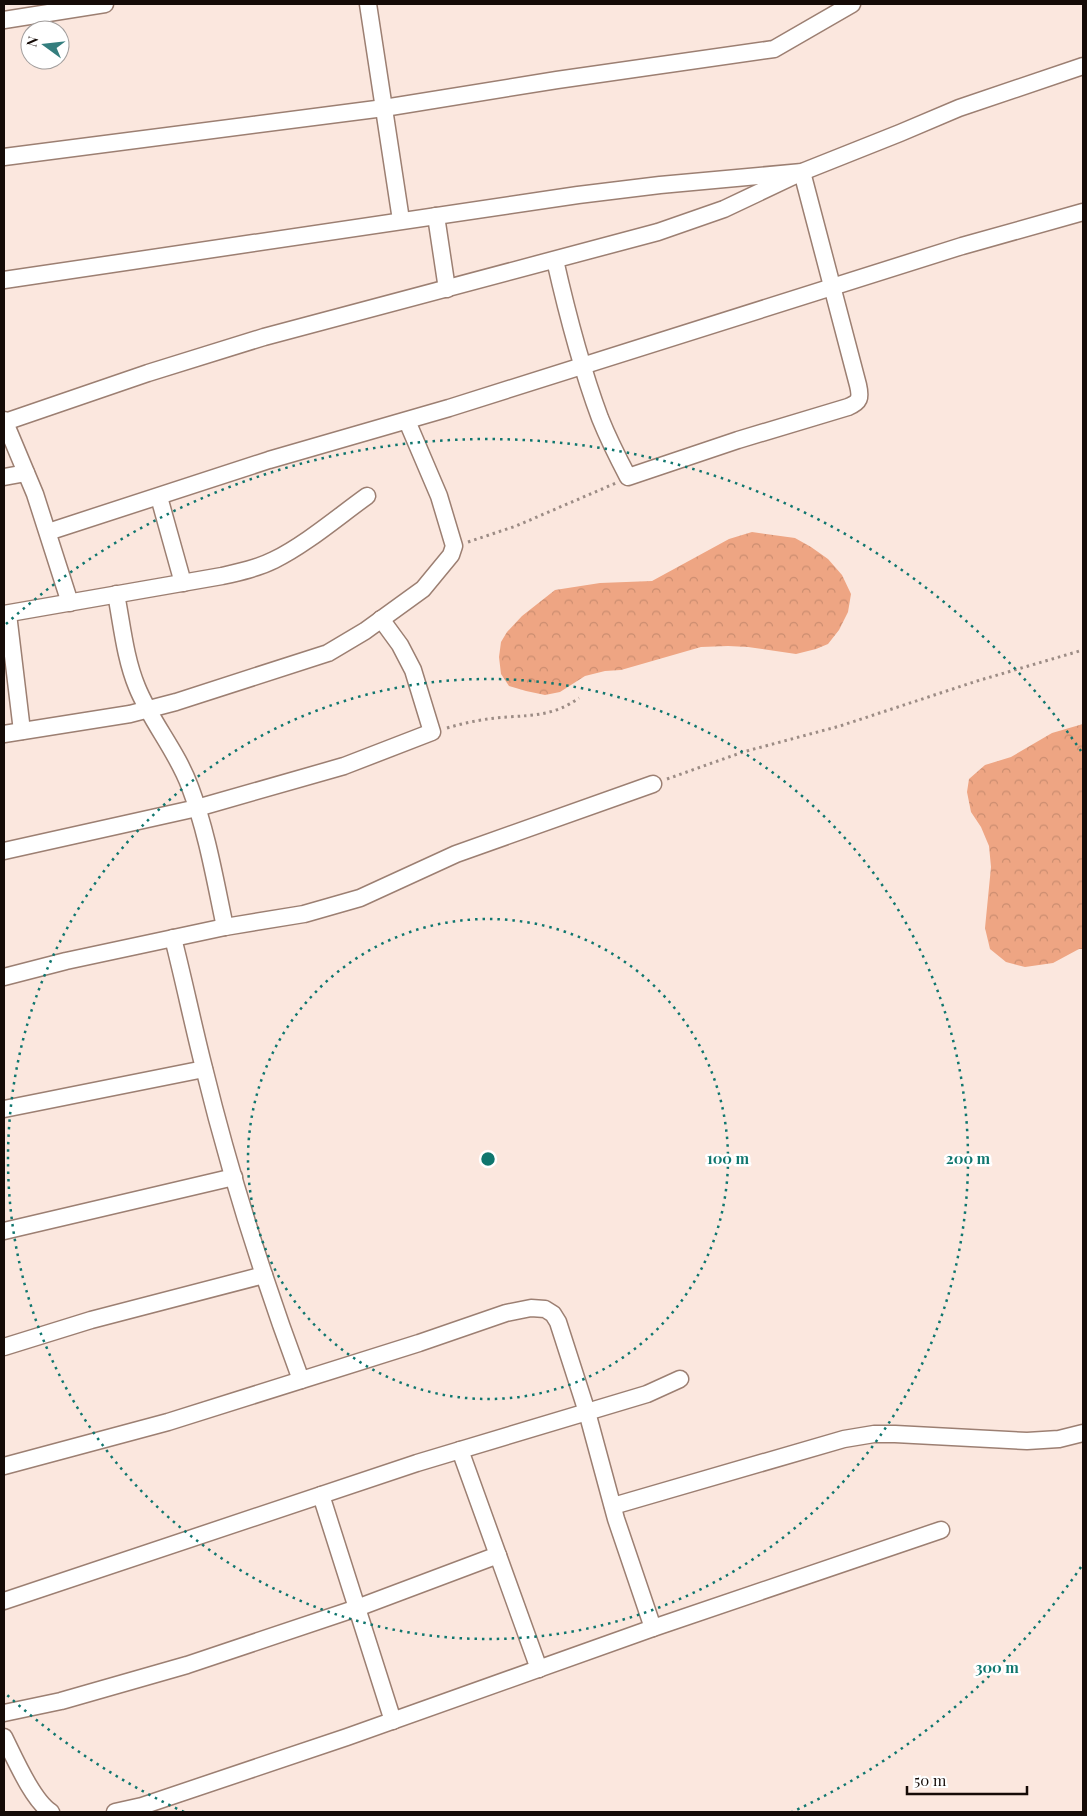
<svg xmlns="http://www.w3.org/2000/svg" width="1087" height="1816" viewBox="0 0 1087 1816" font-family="'Playfair Display',serif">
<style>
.forest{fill:url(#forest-crowns)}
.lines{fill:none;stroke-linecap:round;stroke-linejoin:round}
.minor-casing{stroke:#9c7f72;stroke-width:19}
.path{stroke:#9c8c85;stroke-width:3;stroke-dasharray:2.5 4;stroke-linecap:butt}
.minor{stroke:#fff;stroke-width:16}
.ring{fill:none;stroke:#0f766e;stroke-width:2.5;stroke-dasharray:2.5 5}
.centre{fill:#0f766e;stroke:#fff;stroke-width:2.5}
.ring-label{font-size:15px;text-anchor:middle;font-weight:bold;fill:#0f766e;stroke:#fff;stroke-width:5;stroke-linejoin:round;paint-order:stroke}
</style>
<defs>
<pattern id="forest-crowns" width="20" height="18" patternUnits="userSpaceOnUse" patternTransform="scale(1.25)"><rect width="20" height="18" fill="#eea583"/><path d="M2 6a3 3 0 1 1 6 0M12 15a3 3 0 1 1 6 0" fill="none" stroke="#cb8d70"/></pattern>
</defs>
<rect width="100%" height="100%" fill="#fbe7de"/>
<g class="forest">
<path d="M 752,532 L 795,538 L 811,547 L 828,559 L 842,575 L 851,594 L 848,612 L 839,630 L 828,644 L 816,649 L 796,654 L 748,647 L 728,646 L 701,647 L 621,670 L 605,671 L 585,676 L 560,692 L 545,695 L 526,691 L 509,686 L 501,674 L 499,657 L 501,642 L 507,632 L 522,616 L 555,590 L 600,583 L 652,581 L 729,539 Z"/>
<path d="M 1083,724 L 1083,949 L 1079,949 L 1053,963 L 1025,967 L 1006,962 L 990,949 L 985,928 L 991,867 L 989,846 L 981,827 L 971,812 L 967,792 L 969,779 L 985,765 L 1011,757 L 1052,733 Z"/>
</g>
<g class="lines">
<g class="minor-casing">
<g id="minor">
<path d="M 368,4 L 401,220"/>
<path d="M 4,20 L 105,4"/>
<path d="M 4,157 L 384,108 L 557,80 L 774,49 L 852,4"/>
<path d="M 436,216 L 447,289"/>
<path d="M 4,280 L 578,195 L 660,185 L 802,172 L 900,133 L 959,108 L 1083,66"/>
<path d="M 4,420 L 35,494 L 70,603"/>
<path d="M 5,422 L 148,373 L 264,337 L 658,232 L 724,209 L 802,172 L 858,385 C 861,398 860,402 848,407 L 738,440 L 628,477 C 618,458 608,438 600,418 C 581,367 567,313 555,260"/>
<path d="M 4,477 L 26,473"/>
<path d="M 159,497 L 183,583"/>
<path d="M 48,532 L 269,460 L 449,408 L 962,246 L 1083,212"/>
<path d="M 116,594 C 122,625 125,658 137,687 C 151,722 177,751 190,787 C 207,832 215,880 225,927"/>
<path d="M 4,614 L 222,576 C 240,572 258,568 274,560 C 305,545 339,516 367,496"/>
<path d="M 8,614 L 22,731"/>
<path d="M 4,734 L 130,714 L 176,702 L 328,653 L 365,631 L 423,589 L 451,555 L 454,546 L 439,496 L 407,421"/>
<path d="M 4,851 L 197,808 L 344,766 L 432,732 L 413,670 L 400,645 L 381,619"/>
<path d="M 173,938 C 184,981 193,1025 204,1068 C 230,1174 263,1278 301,1380"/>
<path d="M 4,977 L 66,961 L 225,927 L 304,914 L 360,898 L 456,854 L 653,784"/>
<path d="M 4,1109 L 204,1069"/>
<path d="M 4,1231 L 234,1177"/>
<path d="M 4,1347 L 91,1320 L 264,1275"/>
<path d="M 460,1450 L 539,1669"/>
<path d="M 4,1466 L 168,1422 L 419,1343 L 506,1313 L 531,1308 L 545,1309 L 553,1314 L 558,1322 L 587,1412 L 616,1519 L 653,1628"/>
<path d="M 321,1495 L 393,1721"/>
<path d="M 613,1506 L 844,1439 L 874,1434 L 895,1434 L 1027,1441 L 1059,1439 L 1083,1433"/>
<path d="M 4,1601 L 417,1463 L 647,1394 L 680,1379"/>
<path d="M 4,1713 L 61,1701 L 187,1665 L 357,1608 L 498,1555"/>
<path d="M 4,1737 C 14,1757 33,1801 51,1812"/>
<path d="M 115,1812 L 142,1806 L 347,1737 L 653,1628 L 941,1530"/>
</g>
</g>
<g class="path">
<path d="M 468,542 L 516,526 L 616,483"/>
<path d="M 447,728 C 467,722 488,718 508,717 C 536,715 555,715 579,698"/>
<path d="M 667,779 L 743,752 L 840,726 L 977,681 L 1083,650"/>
</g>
<use href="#minor" class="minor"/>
</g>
<g class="ring">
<circle cx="488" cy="1159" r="240"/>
<circle cx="488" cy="1159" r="480"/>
<path d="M1081 1567A720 720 0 0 1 792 1812M184 1812A720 720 0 0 1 6 1694M6 624A720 720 0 0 1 1081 751"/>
</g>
<circle cx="488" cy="1159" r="8" class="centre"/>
<g class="ring-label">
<text x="728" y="1164">100 m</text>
<text x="968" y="1164">200 m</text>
<text x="997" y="1673">300 m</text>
</g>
<rect width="1087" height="1816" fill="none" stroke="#150b07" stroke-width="10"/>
<g transform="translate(45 45) rotate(285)"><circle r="24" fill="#ffffff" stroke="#a19d9c"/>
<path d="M0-4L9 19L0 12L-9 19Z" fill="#357e7e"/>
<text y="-8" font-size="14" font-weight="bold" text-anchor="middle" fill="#150b07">N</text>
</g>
<path d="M907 1786v8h120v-8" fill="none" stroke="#150b07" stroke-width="2.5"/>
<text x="914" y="1786" font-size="15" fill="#150b07" stroke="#ffffff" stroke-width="4" paint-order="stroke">50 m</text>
</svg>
